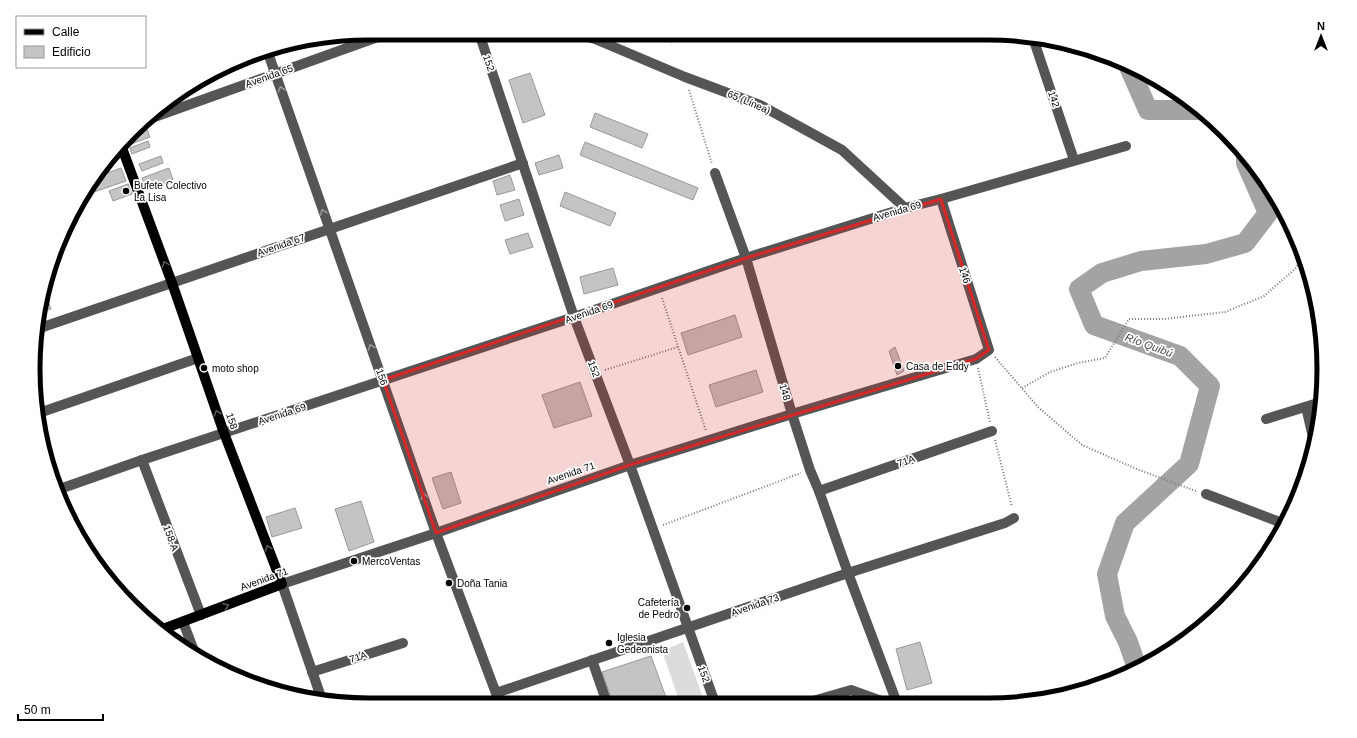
<svg xmlns="http://www.w3.org/2000/svg" width="1357" height="738" viewBox="0 0 1357 738" font-family="Arial,sans-serif">
<style>
.green{fill:#dcdcdc}
.lines{fill:none;stroke-linecap:round;stroke-linejoin:round}
.river{stroke:#a3a3a3;stroke-width:20}
.building{fill:#c4c4c4;stroke:#999}
.path{stroke:#777;stroke-width:2;stroke-dasharray:1 2;stroke-linecap:butt}
.minor{stroke:#555;stroke-width:10}
.major{stroke:#000;stroke-width:10}
.oneway{stroke:#999}
.oneway2{stroke:#595959}
.marked{fill:#d62828;fill-opacity:0.2;stroke:#d62828;stroke-width:3;stroke-linejoin:round}
.poi-dot{fill:#000;stroke:#fff;stroke-width:1.5}
.labels{text-anchor:middle;dominant-baseline:central;stroke-width:3.5;stroke-linejoin:round;paint-order:stroke}
.street-label{font-size:10px;fill:#000;stroke:#fff}
.poi-label{font-size:10px;fill:#000;stroke:#fff;text-anchor:start}
.water-label{font-size:11px;font-style:italic;fill:#444;stroke:#fff}
.rim{fill:none;stroke:#000;stroke-width:5}
</style>
<rect width="100%" height="100%" fill="#fff"/>
<path class="green" d="M 683,642 L 705,703 L 680,703 L 662,651 Z"/>
<g class="lines">
<g class="river">
<path d="M 1129,67 L 1148,110 L 1201,110"/>
<path d="M 1137,668 L 1128,642 L 1115,616 L 1107,574 L 1125,523 L 1189,464 L 1210,386 L 1180,356 L 1094,325 L 1079,289 L 1102,273 L 1141,261 L 1206,254 L 1245,243 L 1268,213 L 1246,163 L 1246,155"/>
</g>
</g>
<g class="building">
<path d="M 530,73 L 545,115 L 523,123 L 509,80 Z"/>
<path d="M 595,113 L 648,134 L 642,148 L 590,127 Z"/>
<path d="M 146,127 L 150,137 L 131,144 L 129,140 L 139,130 Z"/>
<path d="M 148,141 L 150,147 L 132,154 L 130,148 Z"/>
<path d="M 585,142 L 698,188 L 693,200 L 580,155 Z"/>
<path d="M 118,152 L 119,156 L 112,159 Z"/>
<path d="M 559,155 L 563,168 L 539,175 L 535,163 Z"/>
<path d="M 161,156 L 163,163 L 142,171 L 139,164 Z"/>
<path d="M 121,168 L 126,181 L 91,193 L 88,185 L 94,178 Z"/>
<path d="M 169,168 L 173,180 L 146,190 L 142,178 Z"/>
<path d="M 510,175 L 515,190 L 497,195 L 493,181 Z"/>
<path d="M 128,184 L 132,194 L 113,201 L 109,191 Z"/>
<path d="M 565,192 L 616,213 L 610,226 L 560,206 Z"/>
<path d="M 519,199 L 524,215 L 505,221 L 500,205 Z"/>
<path d="M 528,233 L 533,247 L 510,254 L 505,240 Z"/>
<path d="M 613,268 L 618,285 L 584,294 L 580,277 Z"/>
<path d="M 44,290 L 51,309 L 41,312 Z"/>
<path d="M 735,315 L 742,337 L 688,355 L 681,333 Z"/>
<path d="M 895,347 L 904,371 L 897,375 L 889,351 Z"/>
<path d="M 756,370 L 763,392 L 716,407 L 709,385 Z"/>
<path d="M 580,382 L 592,416 L 554,428 L 542,395 Z"/>
<path d="M 451,472 L 461,503 L 443,509 L 432,478 Z"/>
<path d="M 361,501 L 374,542 L 349,551 L 335,509 Z"/>
<path d="M 295,508 L 302,528 L 272,537 L 266,517 Z"/>
<path d="M 920,642 L 932,683 L 907,690 L 896,649 Z"/>
<path d="M 651,656 L 668,703 L 613,703 L 602,672 Z"/>
</g>
<g class="lines">
<g class="path">
<path d="M 667,33 L 672,44"/>
<path d="M 689,90 L 712,164"/>
<path d="M 662,298 L 706,431"/>
<path d="M 1315,322 L 1319,321"/>
<path d="M 995,357 L 1038,407 L 1082,445 L 1139,470 L 1196,491"/>
<path d="M 978,368 L 990,422"/>
<path d="M 605,370 L 678,347"/>
<path d="M 1022,388 L 1050,372 L 1078,363 L 1105,358 L 1129,319 L 1164,319 L 1225,312 L 1264,296 L 1295,269 L 1303,257"/>
<path d="M 995,440 L 1012,507"/>
<path d="M 663,525 L 801,473"/>
</g>
<g class="minor">
<path d="M 479,33 L 574,317 L 630,465 L 715,703"/>
<path d="M 572,33 L 595,39 L 685,77 L 760,105 L 842,150 L 905,208"/>
<path d="M 1033,38 L 1074,160"/>
<path d="M 267,50 L 436,533 L 500,704"/>
<path d="M 149,119 L 389,33"/>
<path d="M 715,173 L 746,258 L 792,414 L 810,470 L 819,491 L 848,573 L 897,703"/>
<path d="M 40,328 L 523,163"/>
<path d="M 1306,407 L 1314,442"/>
<path d="M 39,413 L 198,358"/>
<path d="M 1266,419 L 1321,402"/>
<path d="M 142,460 L 201,615"/>
<path d="M 57,490 L 142,460 L 574,317 L 746,258 L 905,208 L 941,199 L 1126,146"/>
<path d="M 819,491 L 992,431"/>
<path d="M 1206,494 L 1285,524"/>
<path d="M 1298,496 L 1301,485 L 1305,479"/>
<path d="M 183,622 L 196,656"/>
<path d="M 592,660 L 607,703"/>
<path d="M 312,672 L 403,643"/>
<path d="M 496,693 L 848,573 L 1005,523 L 1014,518"/>
<path d="M 322,700 L 282,584 L 436,533 L 630,465 L 792,414 L 976,359 L 989,350 L 941,199"/>
<path d="M 806,703 L 851,690 L 887,703"/>
</g>
<path class="major" d="M 122,148 L 172,283 L 224,433 L 282,584 L 163,629"/>
</g>
<defs><path id="oneway-chevron" d="M-2-3.5L2.5 0L-2 3.5" fill="none" stroke-width="1.6" stroke-linecap="round" stroke-linejoin="round"/></defs>
<g class="oneway">
<use href="#oneway-chevron" transform="translate(281 89) rotate(-109)"/>
<use href="#oneway-chevron" transform="translate(323 212) rotate(-109)"/>
<use href="#oneway-chevron" transform="translate(371 347) rotate(-110)"/>
<use href="#oneway-chevron" transform="translate(424 496) rotate(-109)"/>
</g>
<g class="oneway2">
<use href="#oneway-chevron" transform="translate(165 264) rotate(-110)"/>
<use href="#oneway-chevron" transform="translate(217 413) rotate(-109)"/>
<use href="#oneway-chevron" transform="translate(268 548) rotate(-111)"/>
<use href="#oneway-chevron" transform="translate(226 606) rotate(-21)"/>
</g>
<path class="marked" d="M 941,199 L 989,350 L 976,359 L 630,465 L 436,533 L 383,380 L 746,258 Z"/>
<g class="poi-dot">
<circle cx="126" cy="191" r="4"/>
<circle cx="898" cy="366" r="4"/>
<circle cx="204" cy="368" r="4"/>
<circle cx="354" cy="561" r="4"/>
<circle cx="449" cy="583" r="4"/>
<circle cx="687" cy="608" r="4"/>
<circle cx="609" cy="643" r="4"/>
</g>
<g class="labels">
<g class="street-label">
<text transform="translate(489 63) rotate(71)">152</text>
<text transform="translate(269 76) rotate(-20)">Avenida 65</text>
<text transform="translate(1054 99) rotate(72)">142</text>
<text transform="translate(749 102) rotate(23)">65 (Línea)</text>
<text transform="translate(897 211) rotate(-16)">Avenida 69</text>
<text transform="translate(281 245) rotate(-19)">Avenida 67</text>
<text transform="translate(965 275) rotate(72)">146</text>
<text transform="translate(589 312) rotate(-19)">Avenida 69</text>
<text transform="translate(594 369) rotate(70)">152</text>
<text transform="translate(382 377) rotate(71)">156</text>
<text transform="translate(785 392) rotate(74)">148</text>
<text transform="translate(282 414) rotate(-18)">Avenida 69</text>
<text transform="translate(232 421) rotate(71)">158</text>
<text transform="translate(906 461) rotate(-19)">71A</text>
<text transform="translate(571 473) rotate(-19)">Avenida 71</text>
<text transform="translate(171 538) rotate(69)">158-A</text>
<text transform="translate(264 579) rotate(-20)">Avenida 71</text>
<text transform="translate(755 605) rotate(-19)">Avenida 73</text>
<text transform="translate(358 657) rotate(-18)">71A</text>
<text transform="translate(704 674) rotate(70)">152</text>
</g>
<g class="poi-label">
<text x="134" y="185">Bufete Colectivo<tspan x="134" dy="12">La Lisa</tspan></text>
<text x="906" y="366">Casa de Eddy</text>
<text x="212" y="368">moto shop</text>
<text x="362" y="561">MercoVentas</text>
<text x="457" y="583">Doña Tania</text>
<text x="679" y="602" text-anchor="end">Cafetería<tspan x="679" dy="12">de Pedro</tspan></text>
<text x="617" y="637">Iglesia<tspan x="617" dy="12">Gedeonista</tspan></text>
</g>
<g class="water-label">
<text transform="translate(1149 345) rotate(20)">Río Quibú</text>
</g>
</g>
<path d="M0 0H1357V738H0ZM369 40H988A329 329 0 0 1 1317 369V369A329 329 0 0 1 988 698H369A329 329 0 0 1 40 369V369A329 329 0 0 1 369 40Z" fill="#fff" fill-rule="evenodd"/>
<path class="rim" d="M369 40H988A329 329 0 0 1 1317 369V369A329 329 0 0 1 988 698H369A329 329 0 0 1 40 369V369A329 329 0 0 1 369 40Z"/>
<rect x="16" y="16" width="130" height="52" fill="#ffffff" stroke="#999999"/>
<rect x="24" y="29" width="20" height="6" fill="#000000" stroke="#999999"/>
<text x="52" y="36" font-size="12" fill="#000000">Calle</text>
<rect x="24" y="46" width="20" height="12" fill="#c4c4c4" stroke="#999999"/>
<text x="52" y="56" font-size="12" fill="#000000">Edificio</text>
<g transform="translate(1321 36)" stroke="#ffffff" stroke-width="3" paint-order="stroke">
<path d="M0-3L7 15L0 10L-7 15Z" fill="#000000"/>
<text y="-6" font-size="11" font-weight="bold" text-anchor="middle" fill="#000000">N</text>
</g>
<path d="M18 714v6h85v-6" fill="none" stroke="#000000" stroke-width="2"/>
<text x="24" y="714" font-size="12" fill="#000000" stroke="#ffffff" stroke-width="3" paint-order="stroke">50 m</text>
</svg>
